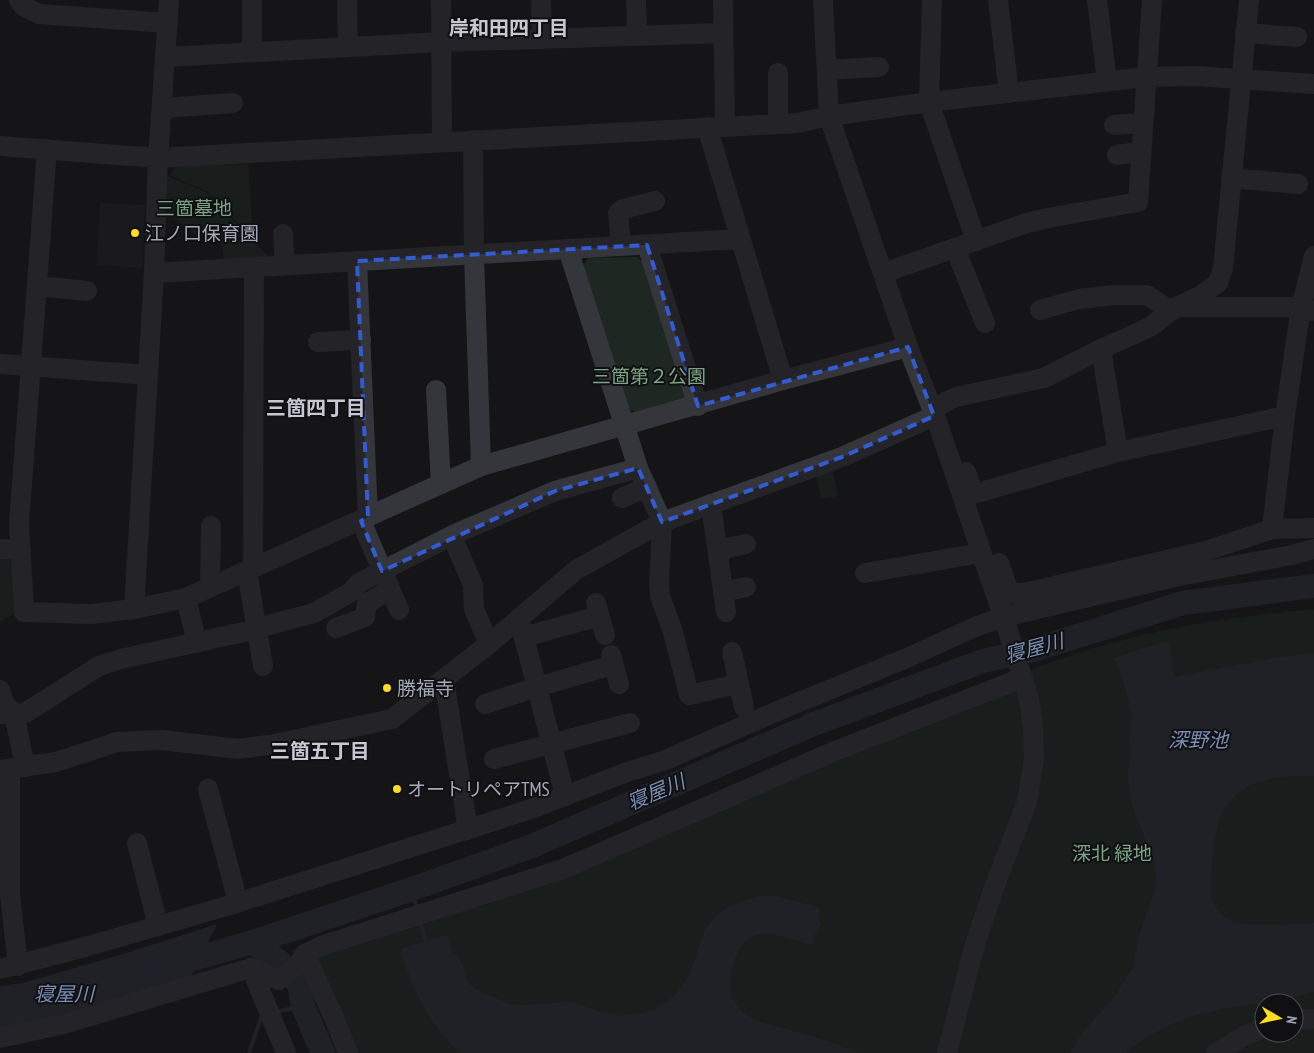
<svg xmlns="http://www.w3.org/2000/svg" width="1314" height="1053" viewBox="0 0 1314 1053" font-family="'PT Sans Narrow','Noto Sans JP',sans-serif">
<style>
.built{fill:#212024}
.green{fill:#1e2721;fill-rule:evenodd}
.water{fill:#2a303b}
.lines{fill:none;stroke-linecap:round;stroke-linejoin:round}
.stream{stroke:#2a303b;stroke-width:4}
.river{stroke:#2a303b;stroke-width:24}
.minor{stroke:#35353c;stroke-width:20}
.marked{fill:none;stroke:#315cd3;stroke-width:4;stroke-dasharray:10 6;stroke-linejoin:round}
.poi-dot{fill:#fedc26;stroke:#101012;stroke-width:2}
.labels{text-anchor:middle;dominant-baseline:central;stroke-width:4;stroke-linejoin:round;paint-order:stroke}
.park-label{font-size:19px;fill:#7ba485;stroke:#101012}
.poi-label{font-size:19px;fill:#a5a8b8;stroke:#101012;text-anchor:start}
.neighbourhood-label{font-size:20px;font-weight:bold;fill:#c7c8d3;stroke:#101012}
.water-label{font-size:20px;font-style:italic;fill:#7a8fb5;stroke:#101012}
</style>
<rect width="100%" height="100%" fill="#151517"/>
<path class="built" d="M 100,203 L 145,205 L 142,268 L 97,265 Z"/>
<g class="green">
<path d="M 179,164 L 248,165 L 253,239 L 208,192 L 170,175 Z"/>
<path d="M 167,176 L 207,193 L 271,259 L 224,261 L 222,246 L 207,233 L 195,234 L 165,210 Z"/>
<path d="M 637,257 L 645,264 L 688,392 L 683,403 L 637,413 L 626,408 L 582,267 L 588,258 Z"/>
<path d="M 832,467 L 838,496 L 821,499 L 816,471 Z"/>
<path d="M 0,556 L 7,557 L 13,565 L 14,613 L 0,622 Z"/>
<path d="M 1314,609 L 1314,1053 L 343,1053 L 313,981 L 291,950 L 584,856 L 988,685 C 1049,662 1111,641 1174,628 C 1221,619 1267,614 1314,609 ZM 1264,1003 L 1294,1003 L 1294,1033 L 1264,1033 Z"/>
</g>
<g class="water">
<path d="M 1168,641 L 1174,677 L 1281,657 L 1314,654 L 1314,776 C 1288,775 1255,777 1235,796 C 1230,801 1224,809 1221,815 C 1215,831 1206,890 1214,905 C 1218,911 1226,920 1234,922 C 1251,927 1295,924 1314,923 L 1314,992 C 1299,996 1284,999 1269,1002 C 1226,1008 1185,1013 1147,1037 C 1140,1042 1132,1046 1126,1053 L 1070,1053 L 1084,1031 L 1115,996 L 1133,968 L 1139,936 L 1157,883 L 1154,862 L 1130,798 L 1128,771 L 1130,757 L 1129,735 L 1132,716 L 1122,675 L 1114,658 Z"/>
<path d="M 764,896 L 776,896 L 820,908 L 818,920 L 821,922 L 817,934 L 814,935 L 813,945 C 797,941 768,930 753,936 C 736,943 724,982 732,997 C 734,1003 741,1011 746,1015 C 759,1024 778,1026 793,1031 C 816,1037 837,1044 858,1053 L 459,1053 C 428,1020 415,995 401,952 L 401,949 L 447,935 L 452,954 C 464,956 463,974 468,982 C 471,986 476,990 480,992 C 484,994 489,996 494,997 C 499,1000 505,1003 511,1004 C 530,1007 549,1002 568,1002 C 583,1003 594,1012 608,1014 C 633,1019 660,1012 677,993 C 691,977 695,958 702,938 C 712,911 737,900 764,896 Z"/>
<path d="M 217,924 L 190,978 L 0,1032 L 0,986 L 23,983 L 130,952 Z"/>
</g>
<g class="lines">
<g class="stream">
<path d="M 412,889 L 417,909"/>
<path d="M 420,921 L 427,945"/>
<path d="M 276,1012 L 303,1006"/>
<path d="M 249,1053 L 262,1015"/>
</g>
<g class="river">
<path d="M 253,942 L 281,963 L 299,984 L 303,1006 L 323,1053"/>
<path d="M 168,966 L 253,942 L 412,889 L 532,846 L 814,724 L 983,661 L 1033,650 L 1183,603 L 1314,586"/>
</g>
<g class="minor">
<path d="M 19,0 L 23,6 L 39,14 L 168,23"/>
<path d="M 252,0 L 252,51"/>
<path d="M 347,0 L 348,47"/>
<path d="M 441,0 L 442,142"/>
<path d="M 541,0 L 542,39"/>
<path d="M 636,0 L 637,36"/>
<path d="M 723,0 L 725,127"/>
<path d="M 823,0 L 829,116 L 908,347 L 938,424 L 1007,628 L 1029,699 L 1033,727 L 1034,758 L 1027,802 L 995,885 L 975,944 L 947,1053"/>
<path d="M 932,0 L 929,102 L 976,241"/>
<path d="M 998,0 L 1009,93"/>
<path d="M 1097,0 L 1107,81"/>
<path d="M 1245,33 L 1297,37"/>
<path d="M 166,57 L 442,42 L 723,33"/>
<path d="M 827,70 L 879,67"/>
<path d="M 778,73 L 778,124"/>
<path d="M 162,108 L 233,103"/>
<path d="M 1114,125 L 1143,123"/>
<path d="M 707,127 L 783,380"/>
<path d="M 473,140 L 474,255 L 481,466"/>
<path d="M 0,146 L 158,158 L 797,123 L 829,116 L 929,102 L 1146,77 L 1195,76 L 1314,84"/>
<path d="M 47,149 L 19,524 L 24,612 L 91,614 L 134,609 L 186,598 L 481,466 L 783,380 L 908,347"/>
<path d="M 1117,155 L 1141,152"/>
<path d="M 1231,178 L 1298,184"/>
<path d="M 283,234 L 285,265"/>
<path d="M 647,245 L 698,406"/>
<path d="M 621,246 L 618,213 L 623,209 L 655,201"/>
<path d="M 955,248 L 985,323"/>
<path d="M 568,249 L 638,468 L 662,522 L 659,582 L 660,596 L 673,632 L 689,695 L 738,684"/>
<path d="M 357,261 L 368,517"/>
<path d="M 154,273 L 740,239"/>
<path d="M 883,273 L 1027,223 L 1048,218 L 1138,202 L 1152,0"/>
<path d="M 37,286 L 87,291"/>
<path d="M 1182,307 L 1301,307 L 1312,311"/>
<path d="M 1040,310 L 1079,299 L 1114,295 L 1147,295 L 1171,311"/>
<path d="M 318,342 L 361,340"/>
<path d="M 1101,349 L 1118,452"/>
<path d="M 0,364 L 148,375"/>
<path d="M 436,390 L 441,484"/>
<path d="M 932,409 L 956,397 L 1044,378 L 1101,349 L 1150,327 L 1176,307 L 1200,296 L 1218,283 L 1223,268 L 1249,0"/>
<path d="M 966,472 L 974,494 L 1118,452 L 1285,416"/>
<path d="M 622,498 L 647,487"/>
<path d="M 711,504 L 726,612"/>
<path d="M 361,521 L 399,610"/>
<path d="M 1272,529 L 1285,416 L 1301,307 L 1314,256"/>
<path d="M 457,548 L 473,585 L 474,609 L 489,644"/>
<path d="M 0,549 L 21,550"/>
<path d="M 718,550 L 746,544"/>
<path d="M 999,563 L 1010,594 L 1028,592 L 1206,551 L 1272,529 L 1314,528"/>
<path d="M 253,568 L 254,267"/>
<path d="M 247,571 L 263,666"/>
<path d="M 865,573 L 981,553"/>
<path d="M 210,587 L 211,526"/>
<path d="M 723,592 L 746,587"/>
<path d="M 186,598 L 197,643"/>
<path d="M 596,603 L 605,635"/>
<path d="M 134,609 L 154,273 L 158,158 L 169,0"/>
<path d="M 519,618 L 565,796"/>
<path d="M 336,628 L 365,617 L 367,603 L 390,590"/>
<path d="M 524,637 L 599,616"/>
<path d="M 732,652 L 744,707"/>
<path d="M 611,655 L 619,684"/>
<path d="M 444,680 L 468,830"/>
<path d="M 0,690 L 5,705 L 14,713 L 25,767"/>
<path d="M 485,704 L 537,687 L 613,665"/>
<path d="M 0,714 L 25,713 L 99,666 L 121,659 L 257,629 L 265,626 L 314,613 L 351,592 L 359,583 L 376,574 L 455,534 L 555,491 L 638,468"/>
<path d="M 494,759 L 630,723"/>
<path d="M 0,770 L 56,762 L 117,742 L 161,740 L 238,749 L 269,745 L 392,719 L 489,644 L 576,570 L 662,522 L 842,457 L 934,416"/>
<path d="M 10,770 L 10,895 L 18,966"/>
<path d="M 208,789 L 238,902"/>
<path d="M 137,843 L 158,926"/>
<path d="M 305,954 L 334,1018 L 348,1053"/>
<path d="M 251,968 L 286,1053"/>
<path d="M 0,969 L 85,947 L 227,906 L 534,808 L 627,772 L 663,761 L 787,707 L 907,658 L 975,627 L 1003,617 L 1179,576 L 1292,555 L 1314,549"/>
<path d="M 1294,1020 L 1314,1019"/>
<path d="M 0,1038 L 64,1024 L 251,968 L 279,980 L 300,962 L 305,954 L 324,945 L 563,869 L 835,751 L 1022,678"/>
<path d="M 1216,1053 L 1246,1035 L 1264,1028"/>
</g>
</g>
<path d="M0 0H1314V1053H0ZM 647,245 L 698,406 L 908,347 L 934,416 L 842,457 L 662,522 L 638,468 L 555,491 L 382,571 L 361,521 L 368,517 L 357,261 Z" fill="#151517" fill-opacity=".55" fill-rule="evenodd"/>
<path class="marked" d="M 647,245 L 698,406 L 908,347 L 934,416 L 842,457 L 662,522 L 638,468 L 555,491 L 382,571 L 361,521 L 368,517 L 357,261 Z"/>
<g class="poi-dot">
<circle cx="135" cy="233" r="5"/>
<circle cx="387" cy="688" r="5"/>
<circle cx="397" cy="789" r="5"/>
</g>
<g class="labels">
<g class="park-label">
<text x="194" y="208">三箇墓地</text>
<text x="649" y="376">三箇第２公園</text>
<text x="1112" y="853">深北 緑地</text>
</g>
<g class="poi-label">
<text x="145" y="233">江ノ口保育園</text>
<text x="397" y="688">勝福寺</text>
<text x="407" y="789">オートリペアTMS</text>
</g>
<g class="neighbourhood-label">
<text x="509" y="28">岸和田四丁目</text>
<text x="316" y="408">三箇四丁目</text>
<text x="320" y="751">三箇五丁目</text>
</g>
<g class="water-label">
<text transform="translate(1034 648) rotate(-15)">寝屋川</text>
<text x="1198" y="740">深野池</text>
<text transform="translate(656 792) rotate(-23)">寝屋川</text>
<text x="64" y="994">寝屋川</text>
</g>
</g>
<g transform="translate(1279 1018) rotate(99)"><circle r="24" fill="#101012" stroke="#4c4d54"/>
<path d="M0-4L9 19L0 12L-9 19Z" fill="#fedc26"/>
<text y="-8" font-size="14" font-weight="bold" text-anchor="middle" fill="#a5a8b8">N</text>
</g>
</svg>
